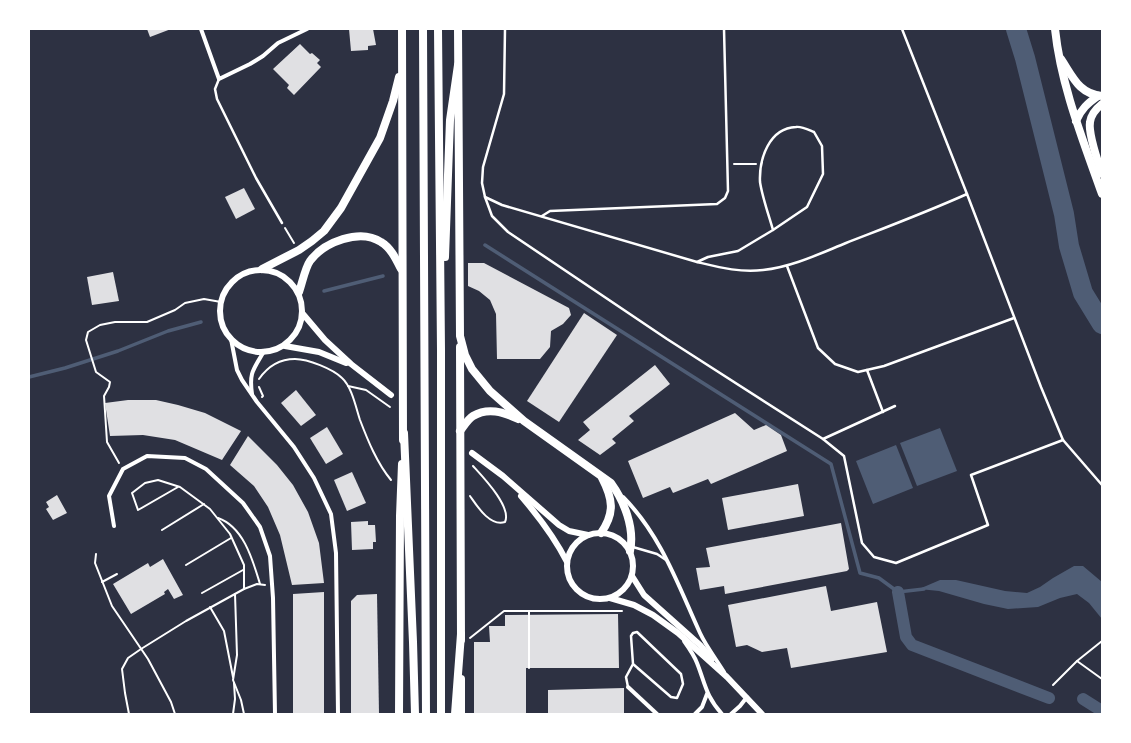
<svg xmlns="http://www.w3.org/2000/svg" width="1131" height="743" viewBox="0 0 1131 743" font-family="Inter,sans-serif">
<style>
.water{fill:#4f5d75}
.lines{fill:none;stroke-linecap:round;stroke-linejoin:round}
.stream{stroke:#4f5d75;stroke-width:3.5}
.canal{stroke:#4f5d75;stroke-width:12}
.river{stroke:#4f5d75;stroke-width:20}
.building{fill:#e0e0e3}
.path{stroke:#fff;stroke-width:2}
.service{stroke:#fff;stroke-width:2.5}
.minor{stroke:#fff;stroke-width:4}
.tertiary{stroke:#fff;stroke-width:6}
.primary{stroke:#fff;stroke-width:8}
.trunk{stroke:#fff;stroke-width:8}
</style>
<rect width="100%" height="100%" fill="#2d3142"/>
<g class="water">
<path d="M 940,428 L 957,471 L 917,486 L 900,443 Z"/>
<path d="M 896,445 L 913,488 L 873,504 L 856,461 Z"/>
<path d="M 1074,566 L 1083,566 L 1102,582 L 1102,619 L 1089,603 L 1077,594 L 1060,598 L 1038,607 L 1008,609 L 984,604 L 939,591 L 919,589 L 940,580 L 956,580 L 1005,591 L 1027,593 L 1040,587 L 1053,578 Z"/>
</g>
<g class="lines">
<g class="stream">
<path d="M 485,245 L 831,464 L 860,573 L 879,578 L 898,592 L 924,589"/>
<path d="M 324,291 L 383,276"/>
<path d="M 29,377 L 65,368 L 118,351 L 168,331 L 201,322"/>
</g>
<g class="canal">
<path d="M 898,592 L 906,637 L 912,645 L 1049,698"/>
<path d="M 1083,699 L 1102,711"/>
</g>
<path class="river" d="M 1016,29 L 1025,58 L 1064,214 L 1069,246 L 1083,293 L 1102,324"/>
</g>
<g class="building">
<path d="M 147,29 L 171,29 L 150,37 Z"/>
<path d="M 349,29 L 373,29 L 376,45 L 368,46 L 368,50 L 351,51 Z"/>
<path d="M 300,44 L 310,54 L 312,53 L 320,60 L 317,63 L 321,67 L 294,95 L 287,88 L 289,85 L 273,69 Z"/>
<path d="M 244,188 L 255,209 L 236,219 L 225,197 Z"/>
<path d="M 468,263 L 484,263 L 569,308 L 571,315 L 563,324 L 551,331 L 550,347 L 540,359 L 497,359 L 496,314 L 490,300 L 479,291 L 468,286 Z"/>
<path d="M 113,272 L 119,301 L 92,305 L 87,277 Z"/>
<path d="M 584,313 L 617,335 L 559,422 L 527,401 Z"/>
<path d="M 655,365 L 670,384 L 629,416 L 634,421 L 612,439 L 616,443 L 600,455 L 578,440 L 590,430 L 583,422 Z"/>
<path d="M 296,390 L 316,415 L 301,426 L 281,403 Z"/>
<path d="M 128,400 L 156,400 L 178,405 L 205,413 L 241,431 L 222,460 L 175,440 L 143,435 L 110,436 L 105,403 Z"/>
<path d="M 735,413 L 754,430 L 766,425 L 781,435 L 787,451 L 711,484 L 708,479 L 673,493 L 670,487 L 643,498 L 628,461 Z"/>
<path d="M 327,427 L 343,454 L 326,464 L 310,438 Z"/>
<path d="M 248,436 L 277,465 L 293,485 L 308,512 L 319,543 L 324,583 L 292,585 L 280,535 L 268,507 L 254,486 L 230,465 Z"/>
<path d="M 352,472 L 366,503 L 347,511 L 334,480 Z"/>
<path d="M 798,484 L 804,516 L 728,530 L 722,498 Z"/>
<path d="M 57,495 L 67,513 L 53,520 L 46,509 L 49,507 L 46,502 Z"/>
<path d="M 368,521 L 368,525 L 375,525 L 376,542 L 373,542 L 373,549 L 352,550 L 351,522 Z"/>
<path d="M 841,523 L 849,569 L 847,571 L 725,594 L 724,586 L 700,590 L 696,568 L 710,567 L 706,548 Z"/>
<path d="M 163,559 L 183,595 L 174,599 L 168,589 L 164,592 L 165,594 L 131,614 L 113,584 L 148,563 L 150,567 Z"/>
<path d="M 826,586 L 831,611 L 877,602 L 887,652 L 791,668 L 787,648 L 762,652 L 747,645 L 736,647 L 728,605 Z"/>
<path d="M 324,592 L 324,714 L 293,714 L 293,594 Z"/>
<path d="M 377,594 L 379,714 L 351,714 L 351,601 L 357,595 Z"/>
<path d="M 618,614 L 619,668 L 526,668 L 526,714 L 474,714 L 474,642 L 490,642 L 489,626 L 505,626 L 505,615 Z"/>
<path d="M 624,688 L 624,714 L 548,714 L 548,690 Z"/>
</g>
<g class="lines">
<g class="path">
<path d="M 734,164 L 756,164"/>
<path d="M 285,228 L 294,243"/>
<path d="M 259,379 C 268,366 279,359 295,359 C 308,359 333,369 342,378 C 352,387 356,408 360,420 C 368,441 377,463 391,480"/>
<path d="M 348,386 L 366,390 L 390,407"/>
<path d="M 259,387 L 263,396 L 262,397"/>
<path d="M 119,463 L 107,442 L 104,396 L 109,387 L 110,382 L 96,372 L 86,340 L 88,332 L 100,325 L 115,322 L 147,322 L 175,310 L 185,303 L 204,299 L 221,302"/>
<path d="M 178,487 L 138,510 L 132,493 L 145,483 L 158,480 L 180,487 L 210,509 L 230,534 L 244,565 L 244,589"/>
<path d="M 470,496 C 477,506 490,527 505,522 C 512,507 483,477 473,466"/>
<path d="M 218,518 C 244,527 253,561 260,584"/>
<path d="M 162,530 L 204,504"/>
<path d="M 96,554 L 95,563 L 112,606 L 148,659 L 171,702 L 175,714"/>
<path d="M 186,565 L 231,538"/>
<path d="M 102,582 L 117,574"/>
<path d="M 202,593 L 243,570"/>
<path d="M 235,594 L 237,655 L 233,680 L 241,700 L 244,714"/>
<path d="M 210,607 L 224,631 L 233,677"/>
<path d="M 529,611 L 529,668"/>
<path d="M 470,638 L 504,611 L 622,611"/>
<path d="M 1077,661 L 1102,679"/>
<path d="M 1053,685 L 1077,661 L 1102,641"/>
<path d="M 129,714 L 125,693 L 122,669 L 128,658 L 141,649 L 186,621 L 244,589 L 257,584 L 265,585"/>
<path d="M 233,714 L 235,699 L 234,683"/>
</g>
<g class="service">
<path d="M 505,29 L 504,94 L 483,167 L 482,183 L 485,197 L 502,205 L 697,262 C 718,267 740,273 763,270 C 792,267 819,254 846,243 C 887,227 927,212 967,194 L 1041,387 L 1063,440 L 1102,485"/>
<path d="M 902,29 L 967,194"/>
<path d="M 219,79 L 215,89 L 217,99 L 256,178 L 282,223"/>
<path d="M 485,197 L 492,216 L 508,232 L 667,339 L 823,439 L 844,456 L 862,543 L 874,557 L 896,563 L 988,525 L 971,475 L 1063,440"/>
<path d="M 542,216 L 550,211 L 717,204 L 725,198 L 728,191 L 724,29"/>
<path d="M 697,262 L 708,257 L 738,251 L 773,230 L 807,207 L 823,174 L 822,146 L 814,132 C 809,130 801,126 796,127 C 769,128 759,159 760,182 C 762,196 769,216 773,230"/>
<path d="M 787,266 L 818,348 L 835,364 L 858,372 L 884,366 L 1014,318"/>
<path d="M 867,370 L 883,412"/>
<path d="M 823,439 L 895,406"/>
<path d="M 626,545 L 657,554 L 666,560"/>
<path d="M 628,687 L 626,677 L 633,664 L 631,636 L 633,633 L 637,632 L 681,674 L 683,684 L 677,698 L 671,697 L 633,664"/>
</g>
<g class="minor">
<path d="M 201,29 L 219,79 L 250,64 L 263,56 L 278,43 L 307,29"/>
<path d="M 231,339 L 237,370 L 242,380 L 257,402 L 294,447 L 314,478 L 331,514 L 336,553 L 338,714"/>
<path d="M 252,394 C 249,373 253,370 263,353"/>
<path d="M 623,497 C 661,535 678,585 700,633 C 706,646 716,659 724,672"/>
<path d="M 114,526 L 109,496 L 123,469 L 147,456 L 185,458 L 206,469 L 243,503 L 260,527 L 270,556 L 273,598 L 275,714"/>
<path d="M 684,641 C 689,648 694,655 697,663 C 705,683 706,697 722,714"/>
<path d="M 628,687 L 657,714"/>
<path d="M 695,714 L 702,707 L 707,694"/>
<path d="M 731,714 L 740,706 L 747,697"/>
</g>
<g class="tertiary">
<circle cx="261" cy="311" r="41"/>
<path d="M 303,314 L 325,340 L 351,364 L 391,395"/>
<path d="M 285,346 L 319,352 L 346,363"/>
<path d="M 472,453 L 503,476 L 559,525 L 569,531 L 588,535"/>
<path d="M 521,496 C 539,517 555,538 567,562"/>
<circle cx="600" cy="566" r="33"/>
<path d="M 632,576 L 644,595 L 700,645 L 712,659"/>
<path d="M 610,598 L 634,605 L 653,615 L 678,633 L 727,677 L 762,714"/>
</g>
<g class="primary">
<path d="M 402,29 L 403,440"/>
<path d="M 458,29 L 460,336 L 465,355 L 472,369 L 490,391 L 524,421 L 611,483 C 624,501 635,528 630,551"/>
<path d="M 1055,29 C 1061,86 1083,140 1102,194"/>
<path d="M 1061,59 C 1073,77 1079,94 1102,96"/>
<path d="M 1102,104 C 1097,108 1091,115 1090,122 C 1088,134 1098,162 1102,174"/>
<path d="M 1076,121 C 1081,109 1088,103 1098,96"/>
<path d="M 262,269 L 299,250 L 312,241 L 324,231 L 341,208 L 380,138 L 393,101 L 399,77"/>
<path d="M 299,292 C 302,284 305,268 310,261 C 324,242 360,228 381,242 C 391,248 396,259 401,269"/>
<path d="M 460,347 L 461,640"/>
<path d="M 460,431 C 464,426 468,419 473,416 C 488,407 503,412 518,419"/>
<path d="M 601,533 C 615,513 613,499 602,478"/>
<path d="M 461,679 L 461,714"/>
<path d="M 399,714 L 400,516 L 402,464"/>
</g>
<g class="trunk">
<path d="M 423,29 L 426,714"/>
<path d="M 438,29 L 441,350 L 441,714"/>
<path d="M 445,257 L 450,120 L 458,65"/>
<path d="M 404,433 L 413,642 L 415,714"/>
<path d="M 455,714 L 461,634"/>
</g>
</g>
<rect width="1131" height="743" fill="none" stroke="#ffffff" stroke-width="60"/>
</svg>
